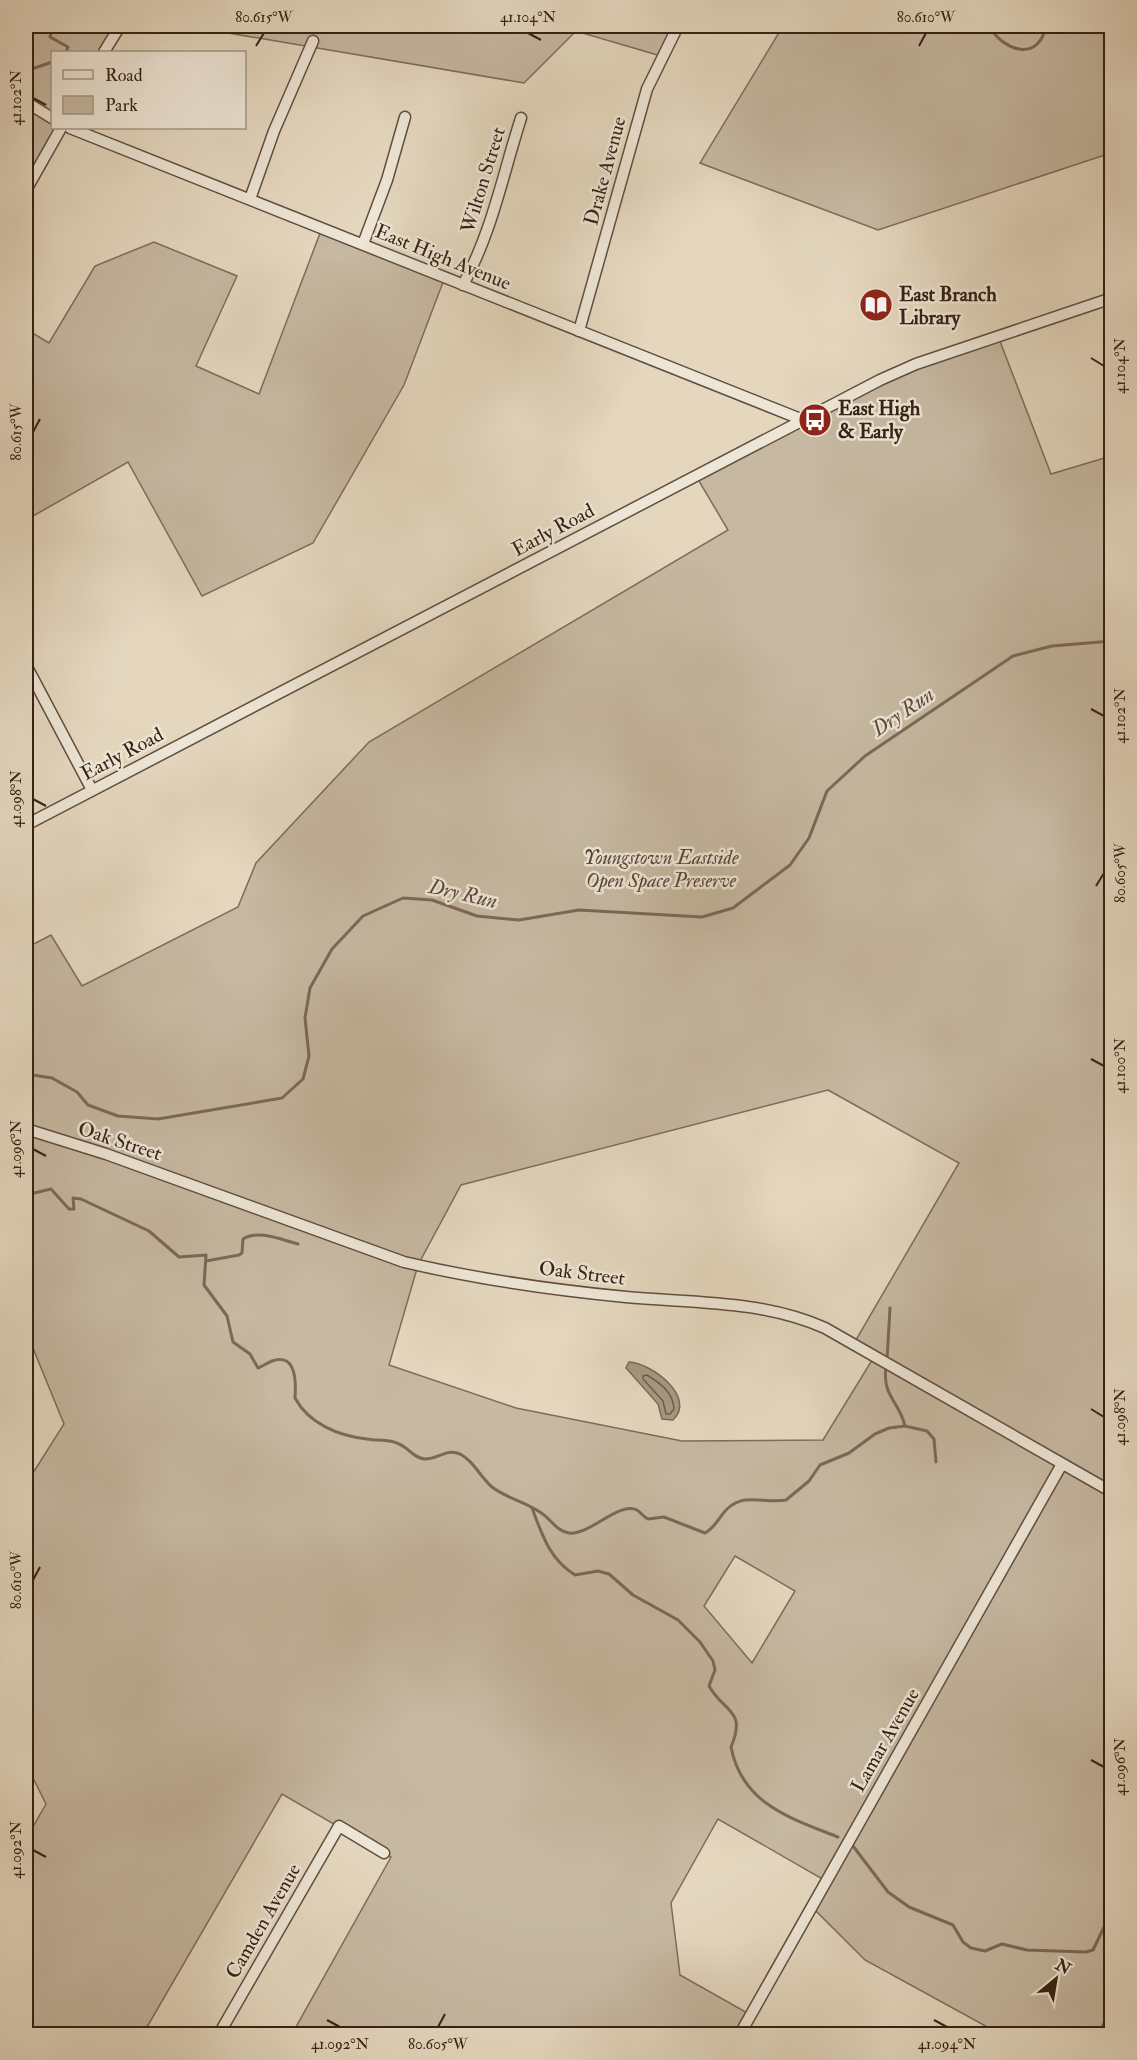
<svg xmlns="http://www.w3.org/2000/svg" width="1137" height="2060" viewBox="0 0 1137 2060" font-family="'IM FELL Double Pica',serif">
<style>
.green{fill:#c6b8a1;stroke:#7e6c5a;stroke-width:1.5;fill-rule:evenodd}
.water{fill:#a89984;stroke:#7a6957;stroke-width:1.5}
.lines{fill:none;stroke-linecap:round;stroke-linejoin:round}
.shore{stroke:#6e5d4c;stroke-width:1.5}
.stream{stroke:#7a6957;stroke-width:3}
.minor-casing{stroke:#614e3e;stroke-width:13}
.minor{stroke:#ede5d5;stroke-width:10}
.ticks{fill:none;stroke:#352114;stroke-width:2}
.labels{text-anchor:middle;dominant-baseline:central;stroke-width:5;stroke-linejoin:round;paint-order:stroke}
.street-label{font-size:20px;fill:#352114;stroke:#ede5d5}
.poi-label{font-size:20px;font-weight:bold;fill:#352114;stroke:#ede5d5;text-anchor:start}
.park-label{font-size:20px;font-style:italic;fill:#594737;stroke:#ede5d5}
.water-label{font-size:21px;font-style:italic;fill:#5d4b3b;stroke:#ede5d5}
.neatline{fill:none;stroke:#352114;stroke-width:2}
.ticks-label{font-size:15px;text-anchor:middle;fill:#352114}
</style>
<rect width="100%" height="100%" fill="#e4d7be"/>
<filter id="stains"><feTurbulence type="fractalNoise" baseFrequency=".00333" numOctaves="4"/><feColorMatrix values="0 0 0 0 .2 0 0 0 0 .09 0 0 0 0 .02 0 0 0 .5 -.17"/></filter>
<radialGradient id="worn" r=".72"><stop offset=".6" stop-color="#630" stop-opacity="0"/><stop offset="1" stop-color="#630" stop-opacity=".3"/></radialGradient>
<g class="green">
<path d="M 26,26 L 120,26 L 104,52 L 52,52 L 52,128 L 61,128 L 26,190 Z"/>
<path d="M 187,26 L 678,26 L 661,56 L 576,31 L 524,83 Z"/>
<path d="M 783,26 L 1111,26 L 1111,153 L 878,230 L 700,163 Z"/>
<path d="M 322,228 L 445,277 L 404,385 L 313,543 L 202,596 L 128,462 L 26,520 L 26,329 L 49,343 L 95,266 L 154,242 L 237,276 L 196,366 L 259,394 Z"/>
<path d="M 998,336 L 1051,474 L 1111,456 L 1112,1483 L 1108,1490 L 1112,1492 L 1112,2008 L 1097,2034 L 1000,2034 L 865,1960 L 812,1907 L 826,1881 L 718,1819 L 671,1903 L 680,1975 L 751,2015 L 740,2034 L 292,2034 L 391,1857 L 282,1794 L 143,2034 L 26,2034 L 26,1839 L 46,1804 L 26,1764 L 26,1484 L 64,1424 L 26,1331 L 26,948 L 51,935 L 82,986 L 238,907 L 256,863 L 369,742 L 728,530 L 696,476 L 880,380 ZM 828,1090 L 959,1163 L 853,1345 L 874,1357 L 823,1440 L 682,1441 L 516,1408 L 389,1365 L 418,1265 L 461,1185 ZM 735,1556 L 795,1591 L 752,1663 L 704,1606 Z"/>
</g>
<path class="water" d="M 629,1362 C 651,1363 697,1397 673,1420 L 662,1419 L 658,1404 L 626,1368 Z"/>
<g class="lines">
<path class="shore" d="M 647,1375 C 660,1383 673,1392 674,1409 L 670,1414 L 666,1414 L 663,1401 L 643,1379 L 643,1376 Z"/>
<g class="stream">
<path d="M 53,26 L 50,37 L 68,47 L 66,52"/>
<path d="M 133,26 L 146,31 L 157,26"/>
<path d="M 989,26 C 1004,52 1039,62 1046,26"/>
<path d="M 26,71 L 52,62"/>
<path d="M 26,1074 L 52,1078 L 77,1092 L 88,1105 L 118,1116 L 158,1119 L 282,1098 L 303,1079 L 309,1056 L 305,1018 L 310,988 L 332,949 L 363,916 L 403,898 L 432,900 L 477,916 L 519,920 L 579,910 L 702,917 L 733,908 L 790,865 L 809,838 L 827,791 L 865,756 L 1013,656 L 1052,646 L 1112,641"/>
<path d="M 26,1195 L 51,1189 L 69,1209 L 74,1209 L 73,1198 L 81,1199 L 149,1231 L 179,1257 L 206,1255 L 204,1285 L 227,1316 L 233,1342 L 250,1354 L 258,1368 C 263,1366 267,1363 272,1361 C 297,1352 296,1384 295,1398 C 309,1424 339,1436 367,1439 C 378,1441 389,1439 399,1444 C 409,1448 413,1458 425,1459 C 439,1459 446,1448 460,1454 C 474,1461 480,1477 492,1487 C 507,1499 528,1502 544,1515 C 552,1521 558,1532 569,1533 C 589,1536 619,1501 637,1510 C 640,1512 644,1517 648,1519 L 664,1517 L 705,1533 C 716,1527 719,1517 727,1509 C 745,1492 765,1504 786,1500 L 809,1481 L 820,1465 L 849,1453 L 875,1434 L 889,1428 L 905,1426 L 927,1431 L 934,1439 L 936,1462"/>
<path d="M 206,1261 L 239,1255 L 242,1253 L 243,1239 C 258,1229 282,1240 298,1244"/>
<path d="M 887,1360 L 890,1308"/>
<path d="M 886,1367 C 882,1396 899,1401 905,1426"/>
<path d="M 532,1508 C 542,1534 549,1559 575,1575 L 598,1571 L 609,1574 L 633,1595 L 678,1620 L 700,1642 L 713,1661 L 715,1670 L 709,1686 C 724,1713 747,1709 731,1747 C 742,1804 790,1818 838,1837"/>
<path d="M 853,1846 L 888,1892 L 909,1907 L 953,1925 L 963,1942 L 971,1948 L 985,1951 L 1002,1944 L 1027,1950 L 1086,1952 L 1093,1950 L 1106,1923 L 1112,1921"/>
</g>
<g class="minor-casing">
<g id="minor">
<path d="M 104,52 L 120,26"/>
<path d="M 26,102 L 52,118"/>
<path d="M 70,128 L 803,420"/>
<path d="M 26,190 L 61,128"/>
<path d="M 250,199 L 274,131 L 313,41"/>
<path d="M 363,244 L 387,180 L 405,117"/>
<path d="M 463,285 C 492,232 503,174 521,118"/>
<path d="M 579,331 L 647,89 L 678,26"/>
<path d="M 26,665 L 92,790"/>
<path d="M 26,825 L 880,380 L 916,364 L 1112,298"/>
<path d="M 26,1129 L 106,1154 L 404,1262 C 477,1279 552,1290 626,1297 C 693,1303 762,1300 825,1328 L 1112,1492"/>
<path d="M 219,2034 L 339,1826 L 384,1853"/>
<path d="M 740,2034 L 1062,1464"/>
</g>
</g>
<use href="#minor" class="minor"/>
</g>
<path class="ticks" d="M 528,33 L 541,40M 256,46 L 264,33M 919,46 L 926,33M 33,98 L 46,105M 1091,358 L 1104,366M 33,432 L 40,419M 1091,709 L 1104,716M 33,799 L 46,806M 1096,886 L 1104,873M 1091,1059 L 1104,1066M 33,1149 L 46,1156M 1091,1409 L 1104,1417M 33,1580 L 40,1567M 1091,1760 L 1104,1767M 33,1850 L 46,1857M 327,2020 L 340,2027M 934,2020 L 947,2027M 438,2027 L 445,2014"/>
<defs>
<g id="library-disc" transform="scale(1.725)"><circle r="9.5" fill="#8f2418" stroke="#ede5d5"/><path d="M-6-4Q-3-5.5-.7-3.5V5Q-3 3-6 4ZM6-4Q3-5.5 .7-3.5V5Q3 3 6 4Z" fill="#fff"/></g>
<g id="bus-disc" transform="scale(1.725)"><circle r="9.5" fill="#8f2418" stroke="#ede5d5"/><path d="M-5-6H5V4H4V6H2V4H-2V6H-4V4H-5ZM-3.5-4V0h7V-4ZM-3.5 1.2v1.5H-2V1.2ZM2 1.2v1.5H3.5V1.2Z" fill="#fff"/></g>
</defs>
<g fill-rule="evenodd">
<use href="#library-disc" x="876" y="305"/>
<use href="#bus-disc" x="815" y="420"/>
</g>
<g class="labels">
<g class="street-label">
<text transform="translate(605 171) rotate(-75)">Drake Avenue</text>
<text transform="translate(483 180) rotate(-73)">Wilton Street</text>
<text transform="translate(443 257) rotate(22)">East High Avenue</text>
<text transform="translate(553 530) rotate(-28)">Early Road</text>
<text transform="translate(122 754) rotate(-28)">Early Road</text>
<text transform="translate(120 1141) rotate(18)">Oak Street</text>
<text transform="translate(582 1273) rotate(7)">Oak Street</text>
<text transform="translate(885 1740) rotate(-60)">Lamar Avenue</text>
<text transform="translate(263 1921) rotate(-60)">Camden Avenue</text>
</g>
<g class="poi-label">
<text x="899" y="294">East Branch<tspan x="899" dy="23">Library</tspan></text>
<text x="838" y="408">East High<tspan x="838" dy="23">&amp; Early</tspan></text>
</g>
<g class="park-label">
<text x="661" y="857">Youngstown Eastside<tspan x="661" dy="23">Open Space Preserve</tspan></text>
</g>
<g class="water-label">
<text transform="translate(903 712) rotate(-34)">Dry Run</text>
<text transform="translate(463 894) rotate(13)">Dry Run</text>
</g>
</g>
<rect width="1137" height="2060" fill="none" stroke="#e4d7be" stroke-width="66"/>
<rect x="51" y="51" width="195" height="78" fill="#ede5d5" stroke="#a39788" stroke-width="1.5"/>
<rect x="63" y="70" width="30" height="9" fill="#ede5d5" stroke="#a39788" stroke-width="1.5"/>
<text x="105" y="81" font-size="18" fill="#352114">Road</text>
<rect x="63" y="96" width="30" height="18" fill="#c6b8a1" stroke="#a39788" stroke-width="1.5"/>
<text x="105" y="111" font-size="18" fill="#352114">Park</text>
<g transform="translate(1056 1979) rotate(30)" stroke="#ede5d5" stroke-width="4.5" paint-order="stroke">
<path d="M0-4.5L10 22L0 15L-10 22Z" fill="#352114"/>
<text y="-9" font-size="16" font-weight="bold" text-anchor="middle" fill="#352114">N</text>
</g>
<rect x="33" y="33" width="1071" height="1994" class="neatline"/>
<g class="ticks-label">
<text x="264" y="22">80.615°W</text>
<text x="528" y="22">41.104°N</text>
<text x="926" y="22">80.610°W</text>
<text transform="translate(16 98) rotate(-90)" y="5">41.102°N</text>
<text transform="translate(1120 366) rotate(-90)" y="5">41.104°N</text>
<text transform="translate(16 432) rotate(-90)" y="5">80.615°W</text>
<text transform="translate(1120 716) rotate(-90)" y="5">41.102°N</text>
<text transform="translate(16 799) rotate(-90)" y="5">41.098°N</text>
<text transform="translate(1120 873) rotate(-90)" y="5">80.605°W</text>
<text transform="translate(1120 1066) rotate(-90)" y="5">41.100°N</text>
<text transform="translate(16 1149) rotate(-90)" y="5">41.096°N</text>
<text transform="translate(1120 1417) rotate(-90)" y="5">41.098°N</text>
<text transform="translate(16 1580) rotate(-90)" y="5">80.610°W</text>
<text transform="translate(1120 1767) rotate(-90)" y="5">41.096°N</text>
<text transform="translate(16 1850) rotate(-90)" y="5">41.092°N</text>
<text x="340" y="2049">41.092°N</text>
<text x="438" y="2049">80.605°W</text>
<text x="947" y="2049">41.094°N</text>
</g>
<rect width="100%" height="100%" filter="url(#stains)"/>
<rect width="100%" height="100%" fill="url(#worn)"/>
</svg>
